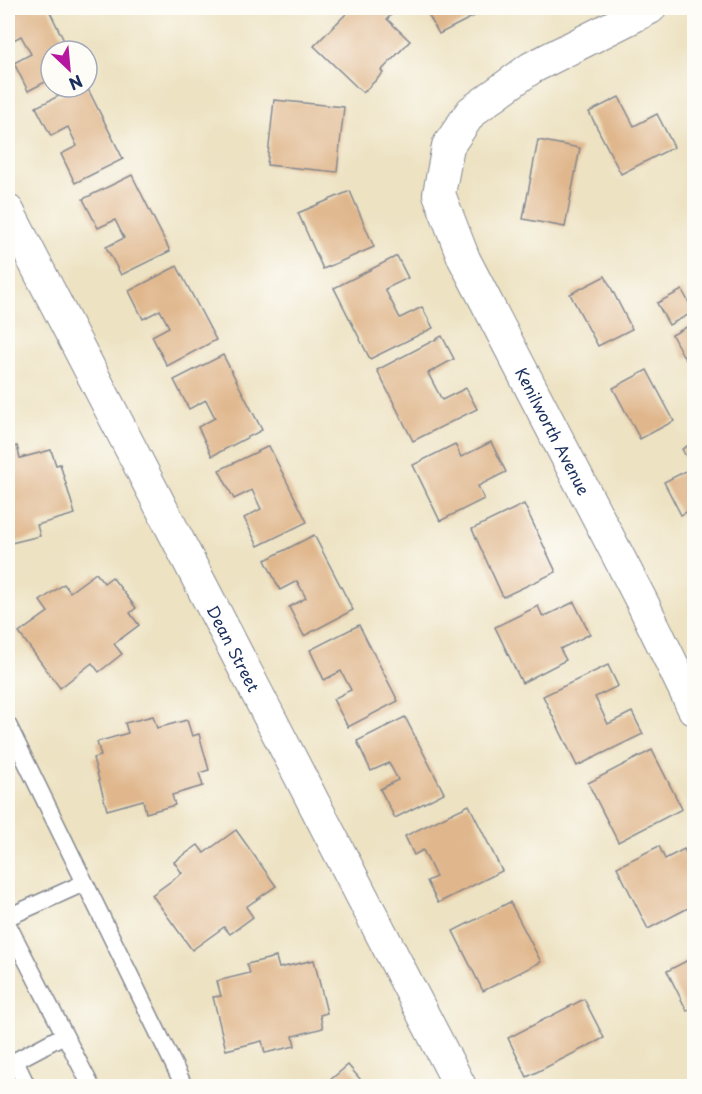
<svg xmlns="http://www.w3.org/2000/svg" width="702" height="1094" viewBox="0 0 702 1094" font-family="'Playpen Sans',sans-serif">
<style>
.building{fill:#e0b78d}
.lines{fill:none;stroke-linecap:round;stroke-linejoin:round}
.service-casing{stroke:#848890;stroke-width:19}
.minor-casing{stroke:#848890;stroke-width:34}
.service{stroke:#fff;stroke-width:16}
.minor{stroke:#fff;stroke-width:32}
.labels{text-anchor:middle;dominant-baseline:central;stroke-width:6;stroke-linejoin:round;paint-order:stroke}
.street-label{font-size:16px;fill:#1b2f5e;stroke:#fdfcf7}
</style>
<rect width="100%" height="100%" fill="#fdfcf7"/>
<filter id="ink" filterUnits="userSpaceOnUse"><feTurbulence type="fractalNoise" baseFrequency=".0167" numOctaves="2"/><feDisplacementMap in="SourceGraphic" scale="12" xChannelSelector="R" yChannelSelector="G"/><feConvolveMatrix kernelMatrix="1 2 1 2 8 2 1 2 1" color-interpolation-filters="sRGB"/></filter>
<filter id="wash" filterUnits="userSpaceOnUse"><feTurbulence type="fractalNoise" baseFrequency=".008" numOctaves="4" result="noise"/><feDisplacementMap in="SourceGraphic" scale="24" xChannelSelector="R" yChannelSelector="G"/><feGaussianBlur stdDeviation="1.35" result="paint"/><feColorMatrix in="noise" values="0 0 0 0 0 0 0 0 0 0 0 0 0 0 0 0 0 1.4 0 .05"/><feComposite in="paint" operator="in"/></filter>
<g filter="url(#wash)">
<rect width="100%" height="100%" fill="#ede2c2"/>
<g id="blocks">
<g class="building">
<path d="M 8,8 L 48,8 L 69,51 L 51,51 L 51,79 L 28,91 L 14,63 L 31,54 L 21,36 L 8,43 Z"/>
<path d="M 352,8 L 373,8 L 376,11 L 379,8 L 390,8 L 394,12 L 387,19 L 410,41 L 381,71 L 383,73 L 363,93 L 314,46 Z"/>
<path d="M 425,8 L 490,8 L 439,34 Z"/>
<path d="M 77,87 L 87,87 L 123,159 L 75,183 L 61,154 L 77,146 L 68,127 L 51,136 L 36,107 Z"/>
<path d="M 619,97 L 634,126 L 657,114 L 674,147 L 621,174 L 589,112 Z"/>
<path d="M 274,100 L 344,107 L 337,172 L 267,165 Z"/>
<path d="M 538,140 L 580,148 L 565,227 L 523,219 Z"/>
<path d="M 132,175 L 170,251 L 121,275 L 106,247 L 124,238 L 115,220 L 98,228 L 83,199 Z"/>
<path d="M 350,191 L 374,247 L 323,269 L 298,213 Z"/>
<path d="M 397,256 L 408,278 L 385,289 L 400,318 L 422,307 L 433,328 L 370,359 L 334,288 Z"/>
<path d="M 177,266 L 216,340 L 167,366 L 152,336 L 169,327 L 160,310 L 143,319 L 129,291 Z"/>
<path d="M 605,276 L 632,329 L 598,346 L 570,294 Z"/>
<path d="M 682,290 L 694,312 L 669,325 L 657,303 Z"/>
<path d="M 694,323 L 694,354 L 685,359 L 672,335 Z"/>
<path d="M 442,336 L 454,359 L 428,373 L 442,400 L 466,388 L 477,409 L 413,441 L 377,370 Z"/>
<path d="M 223,355 L 262,430 L 212,456 L 198,427 L 215,418 L 206,400 L 189,409 L 174,380 Z"/>
<path d="M 647,370 L 674,421 L 640,439 L 613,388 Z"/>
<path d="M 491,442 L 506,472 L 478,486 L 484,499 L 440,521 L 413,465 L 455,444 L 461,457 Z"/>
<path d="M 694,442 L 694,508 L 681,515 L 664,482 L 692,468 L 682,449 Z"/>
<path d="M 17,446 L 20,458 L 51,450 L 56,465 L 60,464 L 75,514 L 37,525 L 40,536 L 11,543 L 8,531 L 8,449 Z"/>
<path d="M 269,446 L 307,522 L 258,546 L 244,518 L 261,509 L 252,490 L 234,499 L 219,470 Z"/>
<path d="M 524,504 L 556,572 L 503,597 L 472,529 Z"/>
<path d="M 314,535 L 353,610 L 304,636 L 289,607 L 306,598 L 297,581 L 280,590 L 265,560 Z"/>
<path d="M 96,573 L 104,583 L 112,577 L 136,608 L 130,613 L 139,625 L 114,644 L 122,654 L 99,672 L 92,663 L 60,688 L 19,633 L 48,612 L 40,601 L 64,584 L 70,592 Z"/>
<path d="M 574,602 L 590,634 L 560,649 L 566,660 L 522,683 L 495,627 L 538,606 L 543,617 Z"/>
<path d="M 359,625 L 398,701 L 348,727 L 333,699 L 351,690 L 341,671 L 324,680 L 310,650 Z"/>
<path d="M 608,665 L 618,686 L 595,697 L 608,724 L 632,712 L 643,734 L 577,766 L 543,696 Z"/>
<path d="M 153,716 L 157,728 L 187,720 L 192,736 L 199,734 L 209,770 L 199,773 L 203,786 L 172,795 L 175,805 L 146,813 L 143,800 L 107,810 L 93,758 L 101,756 L 97,742 L 128,733 L 125,723 Z"/>
<path d="M 405,717 L 444,793 L 395,818 L 380,789 L 398,780 L 389,763 L 371,771 L 357,741 Z"/>
<path d="M 652,750 L 682,809 L 618,842 L 588,783 Z"/>
<path d="M 469,805 L 502,871 L 438,903 L 427,881 L 436,877 L 423,850 L 414,855 L 405,836 Z"/>
<path d="M 236,830 L 276,886 L 246,907 L 253,917 L 230,934 L 224,927 L 192,950 L 152,895 L 182,873 L 174,862 L 198,845 L 204,853 Z"/>
<path d="M 659,846 L 665,859 L 684,849 L 694,869 L 694,905 L 648,929 L 617,867 Z"/>
<path d="M 510,902 L 541,962 L 483,991 L 453,931 Z"/>
<path d="M 276,957 L 279,968 L 314,960 L 327,1013 L 320,1015 L 323,1028 L 293,1036 L 295,1046 L 265,1053 L 262,1041 L 226,1050 L 213,997 L 221,996 L 217,981 L 250,973 L 247,964 Z"/>
<path d="M 694,957 L 694,1007 L 687,1011 L 667,971 Z"/>
<path d="M 584,999 L 604,1038 L 527,1077 L 508,1038 Z"/>
<path d="M 348,1065 L 366,1086 L 323,1086 Z"/>
</g>
</g>
</g>
<g filter="url(#ink)">
<use href="#blocks" fill-opacity="0" stroke="#848890" stroke-width="1.5"/>
<g class="lines">
<g class="service-casing">
<g id="service">
<path d="M 8,725 L 184,1086"/>
<path d="M 8,917 L 84,883"/>
<path d="M 8,925 L 91,1086"/>
<path d="M 27,1086 L 15,1061 L 64,1035"/>
</g>
</g>
<g class="minor-casing">
<g id="minor">
<path id="s1" d="M 650,8 L 531,68 L 471,112 L 448,146 L 439,194 L 464,259 L 641,600 L 694,709"/>
<path id="s2" d="M 8,211 L 460,1086"/>
</g>
</g>
<use href="#service" class="service"/>
<use href="#minor" class="minor"/>
</g>
</g>
<g class="labels">
<g class="street-label">
<text stroke="none"><textPath href="#s1" startOffset="561">Kenilworth Avenue</textPath></text>
<text stroke="none"><textPath href="#s2" startOffset="492">Dean Street</textPath></text>
</g>
</g>
<rect width="702" height="1094" fill="none" stroke="#fdfcf7" stroke-width="30"/>
<g transform="translate(69 69) rotate(154)"><circle r="28" fill="#fdfcf7" stroke="#a3aaba" stroke-width="1.5"/>
<path d="M0-4.5L10 22L0 15L-10 22Z" fill="#b5179e"/>
<text y="-9" font-size="16" font-weight="bold" text-anchor="middle" fill="#1b2f5e">N</text>
</g>
</svg>
